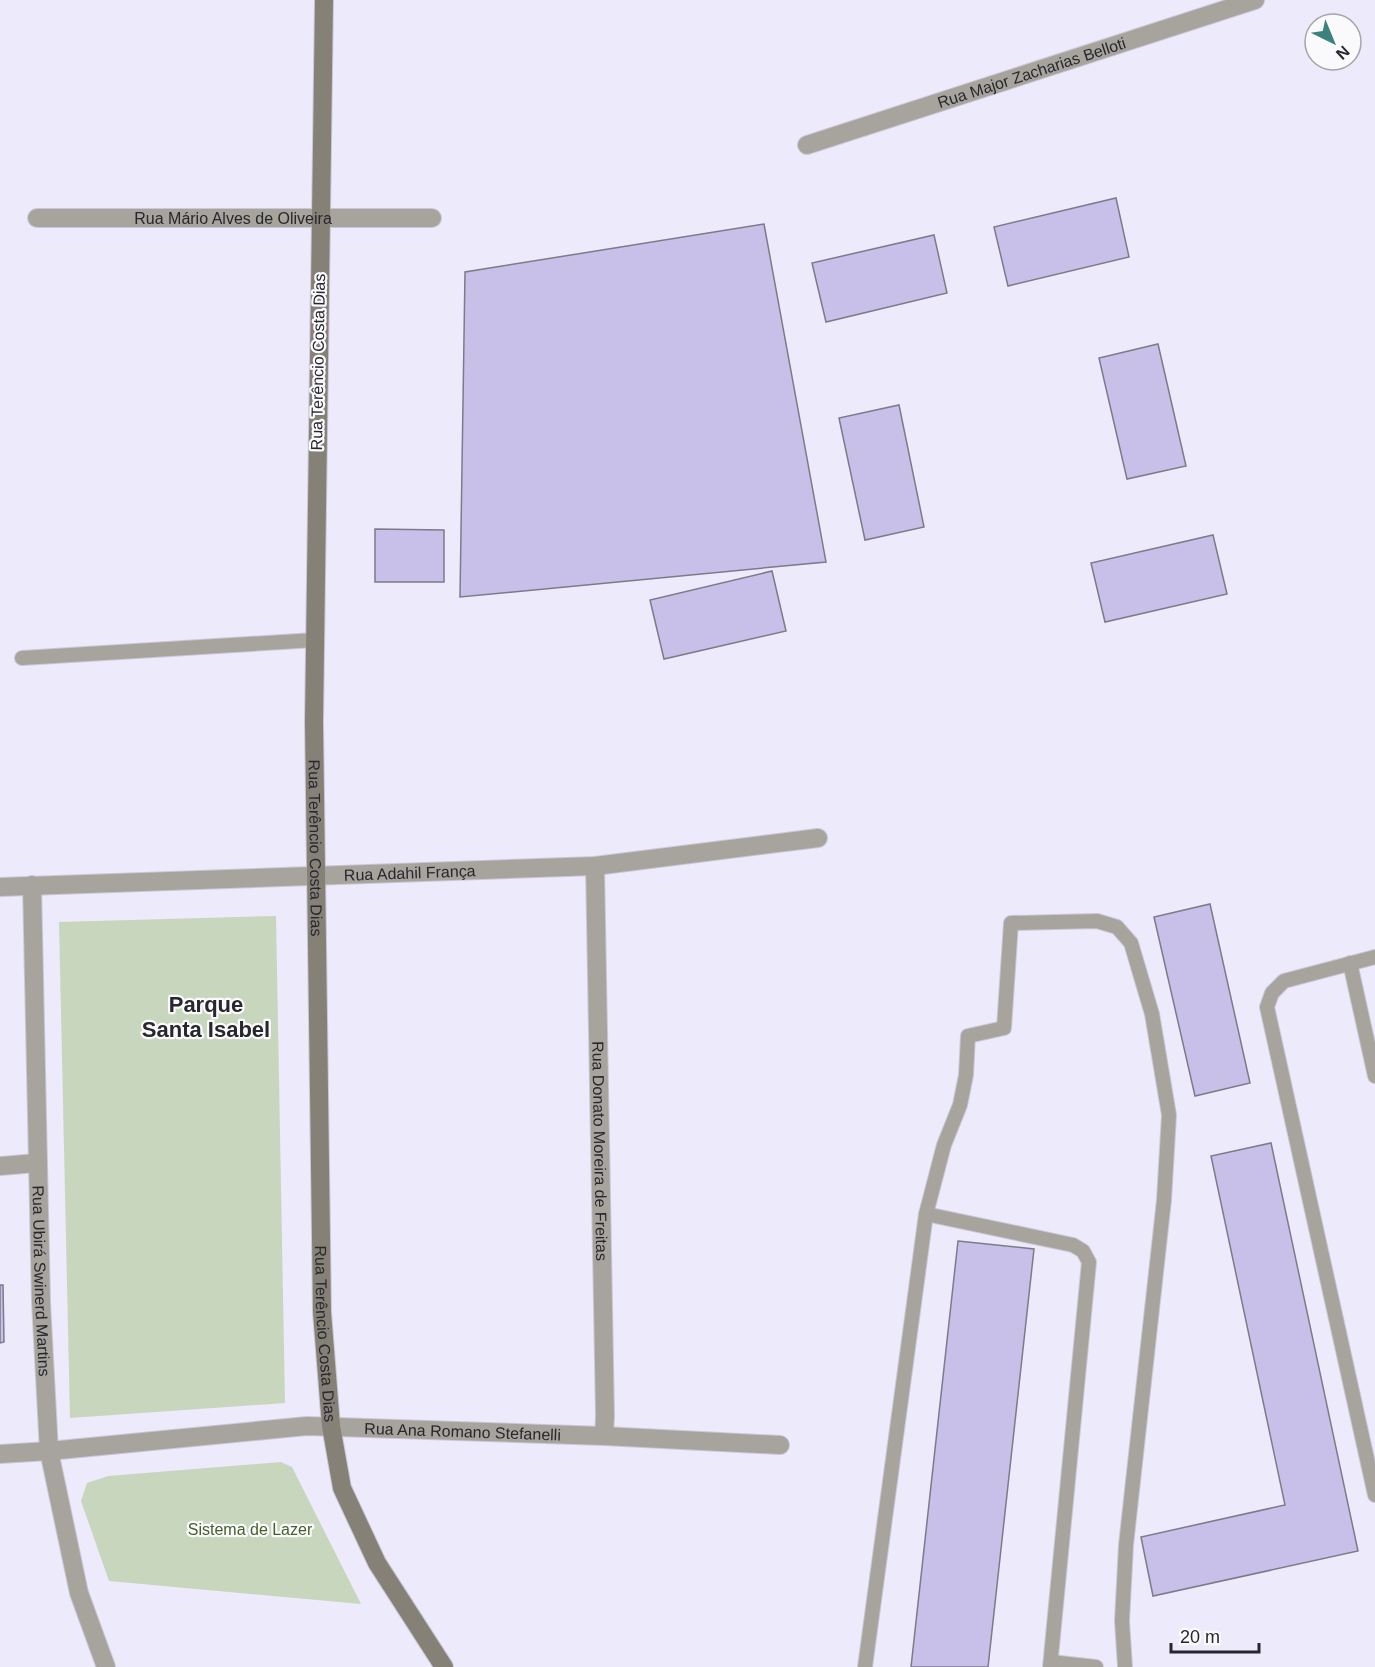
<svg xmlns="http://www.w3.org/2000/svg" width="1375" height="1667" viewBox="0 0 1375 1667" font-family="Helvetica,sans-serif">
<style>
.green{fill:#c8d6be}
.building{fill:#c8c0e8;stroke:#7d7a89;stroke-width:1.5}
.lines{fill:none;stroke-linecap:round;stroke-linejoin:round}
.lane-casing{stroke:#cac7d6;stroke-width:16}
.street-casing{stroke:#cac7d6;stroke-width:20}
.secondary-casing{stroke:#cac7d6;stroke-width:20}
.lane{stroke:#a7a49d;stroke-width:14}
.street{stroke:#a7a49d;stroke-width:18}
.secondary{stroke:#868177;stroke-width:18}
.labels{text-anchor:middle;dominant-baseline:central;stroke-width:4.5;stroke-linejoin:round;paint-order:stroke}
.street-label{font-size:16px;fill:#28272d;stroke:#faf9fc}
.park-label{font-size:16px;fill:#45602b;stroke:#faf9fc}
.district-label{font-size:22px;font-weight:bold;fill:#28272d;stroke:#faf9fc}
</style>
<rect width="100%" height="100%" fill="#edeafb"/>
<g class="green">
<path d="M 276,916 L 285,1403 L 70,1418 L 59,922 Z"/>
<path d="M 281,1462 L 292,1467 L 361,1604 L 109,1581 L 81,1501 L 87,1483 L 108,1476 Z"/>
</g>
<g class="building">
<path d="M 1116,198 L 1129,257 L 1008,286 L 994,227 Z"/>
<path d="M 764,224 L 826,562 L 460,597 L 465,272 Z"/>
<path d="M 934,235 L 947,293 L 826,322 L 812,263 Z"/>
<path d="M 1158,344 L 1186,466 L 1127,479 L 1099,358 Z"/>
<path d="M 899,405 L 924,527 L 865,540 L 839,418 Z"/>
<path d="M 375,529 L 444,530 L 444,582 L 375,582 Z"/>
<path d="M 1213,535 L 1227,594 L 1105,622 L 1091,563 Z"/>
<path d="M 772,571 L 786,631 L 664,659 L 650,600 Z"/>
<path d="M 1210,904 L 1250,1083 L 1195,1096 L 1154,917 Z"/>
<path d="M 1271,1143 L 1358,1551 L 1153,1596 L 1141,1537 L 1285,1505 L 1211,1156 Z"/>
<path d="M 958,1241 L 1034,1249 L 988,1667 L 911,1667 Z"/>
<path d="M 0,1285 L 3,1285 L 4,1342 L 0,1343 Z"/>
</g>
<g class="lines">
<g class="lane-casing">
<g id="lane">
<path d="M 22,658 L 315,640"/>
<path d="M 1375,957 L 1284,981 L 1272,993 L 1267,1007 L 1375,1495"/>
<path d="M 1350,963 L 1375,1076"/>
<path d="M 926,1214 L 1073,1245 L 1083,1251 L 1089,1262 L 1050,1667"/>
<path d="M 1051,1662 L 1096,1667"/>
<path d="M 865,1667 L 926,1214 L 944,1145 L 960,1105 L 966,1075 L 968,1036 L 1004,1028 L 1011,923 L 1097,921 L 1117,927 L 1131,943 L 1152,1014 L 1169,1115 L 1164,1200 L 1126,1545 L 1122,1621 L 1125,1667"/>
</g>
</g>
<g class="street-casing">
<g id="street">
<path id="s1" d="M 807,145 L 1255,0"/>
<path id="s2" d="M 37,218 L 432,218"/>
<path id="s3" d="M 595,866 L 605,1416 L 604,1436"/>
<path id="s4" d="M 32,885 L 41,1302 L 49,1451 L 79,1593 L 106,1667"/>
<path id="s5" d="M 0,887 L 595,866 L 818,838"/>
<path d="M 0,1166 L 37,1163"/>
<path id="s6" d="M 0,1454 L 49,1451 L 307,1426 L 604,1436 L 780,1445"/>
</g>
</g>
<g class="secondary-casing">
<g id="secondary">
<path id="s7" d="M 324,0 L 314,722 L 322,1312 L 331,1426 L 342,1488 L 377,1563 L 444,1667"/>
</g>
</g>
<use href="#lane" class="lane"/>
<use href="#street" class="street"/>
<use href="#secondary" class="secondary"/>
</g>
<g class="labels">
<g class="street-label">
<text stroke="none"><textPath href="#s1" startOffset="236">Rua Major Zacharias Belloti</textPath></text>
<text stroke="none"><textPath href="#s2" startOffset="196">Rua Mário Alves de Oliveira</textPath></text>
<text transform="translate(318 362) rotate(-89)">Rua Terêncio Costa Dias</text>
<text stroke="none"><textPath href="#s7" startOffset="848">Rua Terêncio Costa Dias</textPath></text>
<text stroke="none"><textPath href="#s5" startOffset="410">Rua Adahil França</textPath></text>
<text stroke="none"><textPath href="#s3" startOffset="285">Rua Donato Moreira de Freitas</textPath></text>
<text stroke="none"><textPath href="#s4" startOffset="396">Rua Ubirá Swinerd Martins</textPath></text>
<text stroke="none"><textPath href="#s7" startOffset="1334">Rua Terêncio Costa Dias</textPath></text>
<text stroke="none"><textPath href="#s6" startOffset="464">Rua Ana Romano Stefanelli</textPath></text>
</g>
<g class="park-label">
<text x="250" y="1529">Sistema de Lazer</text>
</g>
<g class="district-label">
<text x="206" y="1004">Parque<tspan x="206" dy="25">Santa Isabel</tspan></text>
</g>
</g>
<g transform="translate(1333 42) rotate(137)"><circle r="28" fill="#faf9fc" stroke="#a6a5a9" stroke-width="1.5"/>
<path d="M0-4.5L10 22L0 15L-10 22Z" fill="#3b827c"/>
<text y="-9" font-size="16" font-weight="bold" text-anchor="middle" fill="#28272d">N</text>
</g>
<path d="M1171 1643v9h88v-9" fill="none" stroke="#28272d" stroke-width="3"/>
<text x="1180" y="1643" font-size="18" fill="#28272d" stroke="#faf9fc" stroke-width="4.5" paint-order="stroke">20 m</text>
</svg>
